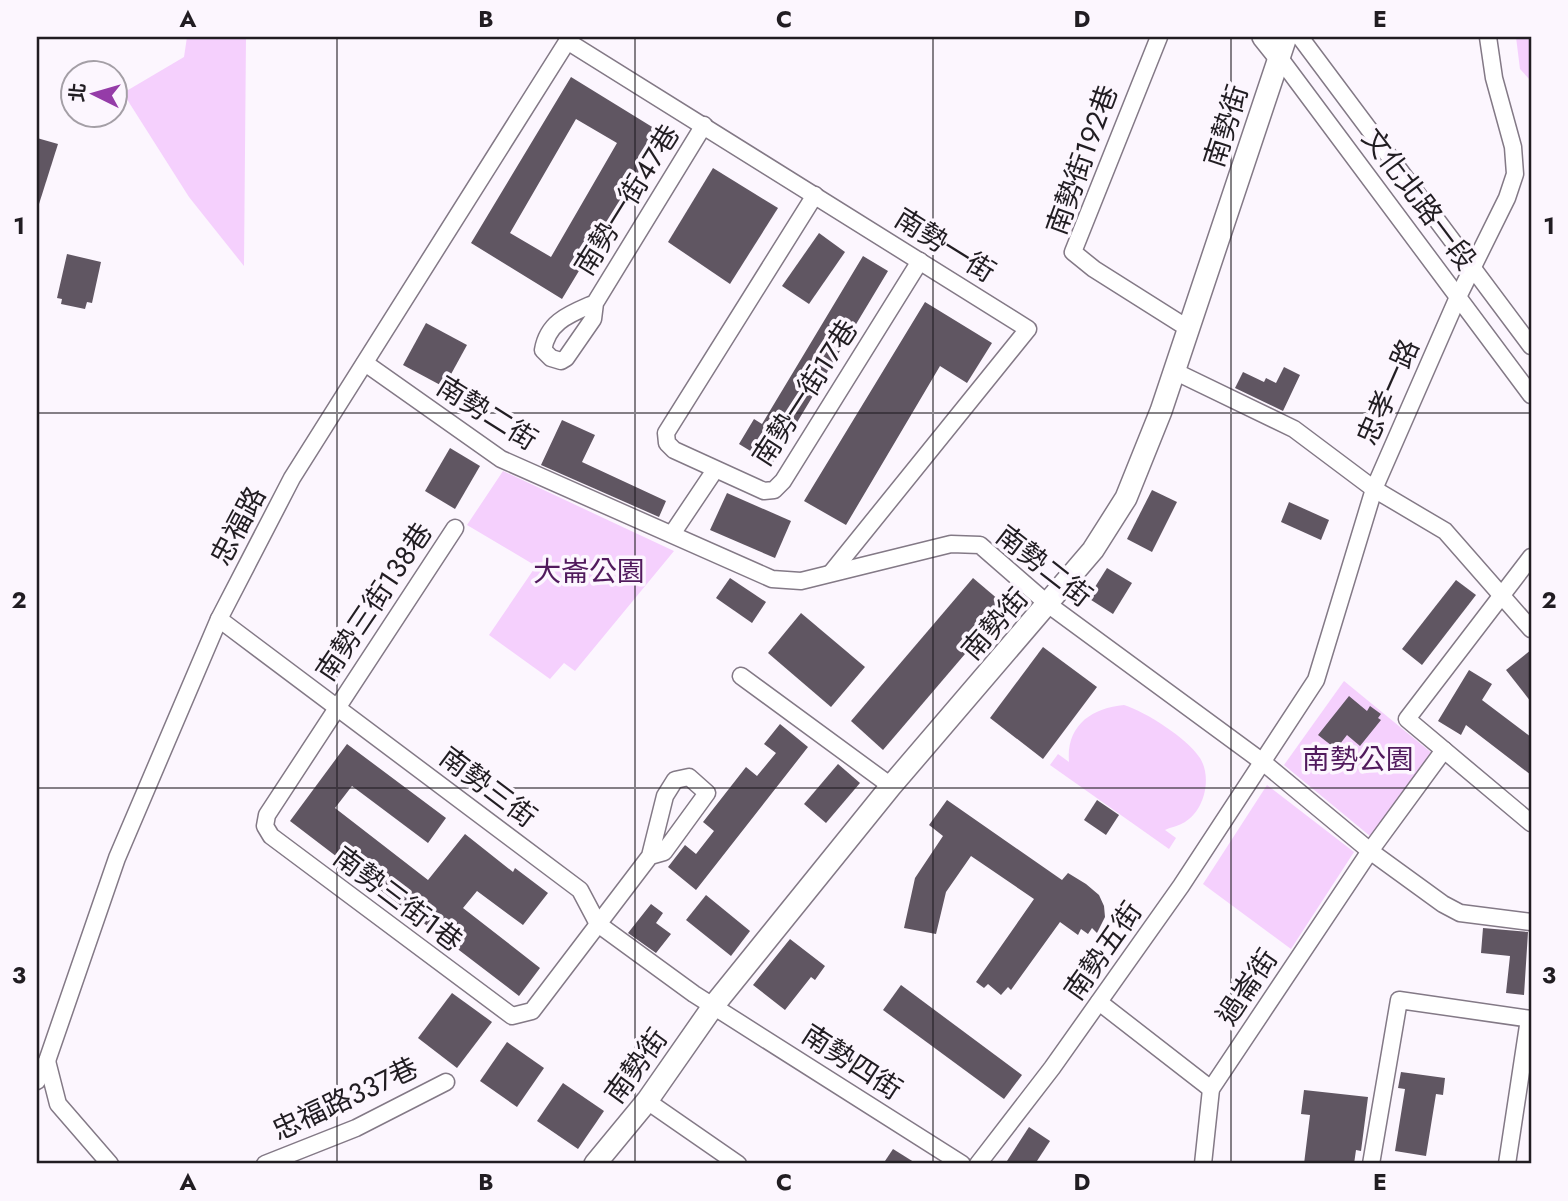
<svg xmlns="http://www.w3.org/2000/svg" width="1568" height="1201" viewBox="0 0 1568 1201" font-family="Jost,'Noto Sans TC',sans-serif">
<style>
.green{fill:#f5d0fd}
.building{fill:#605662;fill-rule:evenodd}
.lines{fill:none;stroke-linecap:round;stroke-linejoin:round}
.minor-casing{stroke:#837986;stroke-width:19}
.major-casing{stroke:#837986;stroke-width:24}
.minor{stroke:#fff;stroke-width:16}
.major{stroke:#fff;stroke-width:21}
.grid{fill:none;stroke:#211d22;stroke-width:2;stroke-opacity:0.55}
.labels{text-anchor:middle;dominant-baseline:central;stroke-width:7;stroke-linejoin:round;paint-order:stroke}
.street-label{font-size:28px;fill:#211d22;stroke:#fcf6fe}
.park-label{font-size:28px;fill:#511a5d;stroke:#fcf6fe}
.neatline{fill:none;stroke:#211d22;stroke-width:2.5}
.grid-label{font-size:23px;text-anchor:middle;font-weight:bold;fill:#211d22}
</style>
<rect width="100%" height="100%" fill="#fcf6fe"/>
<g class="green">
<path d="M 187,37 L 246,37 L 244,266 L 189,197 L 123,93 L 184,57 Z"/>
<path d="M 1516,37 L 1531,37 L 1530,80 L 1520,69 Z"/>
<path d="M 503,471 L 674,551 L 575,671 L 564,663 L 550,679 L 489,635 L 536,566 L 467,525 Z"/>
<path d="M 1344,681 L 1433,754 L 1370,836 L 1284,765 Z"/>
<path d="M 1124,705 C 1146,712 1187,738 1200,758 C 1212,777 1205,810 1185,822 C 1179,826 1171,827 1165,830 L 1176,838 L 1169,849 L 1050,765 L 1058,754 L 1069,762 C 1066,726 1091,708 1124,705 Z"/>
<path d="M 1267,785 L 1354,852 L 1291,949 L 1203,884 Z"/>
</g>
<g class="building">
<path d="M 571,77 L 662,133 L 562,299 L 471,243 ZM 576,119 L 617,143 L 551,257 L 510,233 Z"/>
<path d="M 37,138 L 58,144 L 39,204 L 37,204 Z"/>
<path d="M 713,168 L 778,208 L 730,284 L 668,242 Z"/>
<path d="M 819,233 L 845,252 L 809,304 L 782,286 Z"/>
<path d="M 67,254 L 101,262 L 92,303 L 87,302 L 85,309 L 61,304 L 62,299 L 57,298 Z"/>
<path d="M 863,256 L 888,271 L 772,464 L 739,444 L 754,419 L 762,424 Z"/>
<path d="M 925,302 L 992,343 L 967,383 L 940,366 L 846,525 L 804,501 Z"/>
<path d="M 426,323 L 467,345 L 444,387 L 403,365 Z"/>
<path d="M 1284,367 L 1300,375 L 1283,411 L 1235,388 L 1243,372 L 1264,382 L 1266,378 L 1276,383 Z"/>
<path d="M 562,420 L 595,435 L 582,462 L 666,501 L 659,517 L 541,465 Z"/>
<path d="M 450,448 L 480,466 L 455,509 L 425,491 Z"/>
<path d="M 1152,490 L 1177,502 L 1152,552 L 1127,539 Z"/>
<path d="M 727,493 L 791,521 L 775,558 L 710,530 Z"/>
<path d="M 1289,502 L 1329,520 L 1321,540 L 1281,522 Z"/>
<path d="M 1107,568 L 1132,583 L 1113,614 L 1088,598 Z"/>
<path d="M 730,578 L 766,602 L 752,623 L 716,598 Z"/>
<path d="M 973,578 L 1006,606 L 883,750 L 851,721 Z"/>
<path d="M 1456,580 L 1476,595 L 1422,665 L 1402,649 Z"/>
<path d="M 801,613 L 865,667 L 831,707 L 768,653 Z"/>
<path d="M 1043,647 L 1097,687 L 1043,759 L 990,718 Z"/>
<path d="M 1531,650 L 1531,702 L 1506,670 Z"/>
<path d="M 1469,670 L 1492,684 L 1482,700 L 1531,737 L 1531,775 L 1466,725 L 1461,735 L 1438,721 Z"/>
<path d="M 1349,696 L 1367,711 L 1370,706 L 1381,714 L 1378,718 L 1381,720 L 1360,746 L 1347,735 L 1336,749 L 1318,735 Z"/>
<path d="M 780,724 L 808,747 L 696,890 L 668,867 L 685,845 L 696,854 L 714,831 L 703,822 L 746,767 L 757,776 L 776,753 L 764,744 Z"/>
<path d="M 347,744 L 446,818 L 428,843 L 352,786 L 335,808 L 428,880 L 465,834 L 513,872 L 515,868 L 548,893 L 523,925 L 477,891 L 463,908 L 540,968 L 519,996 L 290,821 Z"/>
<path d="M 838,764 L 860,783 L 826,823 L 804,804 Z"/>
<path d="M 947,800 L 1062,880 L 1068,873 L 1086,884 L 1099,895 L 1104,906 L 1105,917 L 1097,933 L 1092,928 L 1088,934 L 1081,929 L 1078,935 L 1060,922 L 1011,990 L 1008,987 L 1001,995 L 988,984 L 984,988 L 976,982 L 1034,899 L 971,856 L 946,892 L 936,934 L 904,928 L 915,878 L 943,836 L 929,825 Z"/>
<path d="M 1097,800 L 1119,815 L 1106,835 L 1084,820 Z"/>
<path d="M 706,895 L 750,931 L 731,956 L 686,920 Z"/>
<path d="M 651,904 L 663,913 L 656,923 L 671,934 L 656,953 L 628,933 Z"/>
<path d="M 1483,928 L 1528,932 L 1524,995 L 1506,993 L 1510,956 L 1481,953 Z"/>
<path d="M 790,939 L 825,966 L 815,980 L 811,977 L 785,1010 L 753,985 Z"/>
<path d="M 901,985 L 1022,1075 L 1004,1099 L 883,1010 Z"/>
<path d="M 452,993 L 492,1022 L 457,1068 L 418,1038 Z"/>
<path d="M 507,1042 L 544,1068 L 517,1107 L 480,1081 Z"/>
<path d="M 1401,1072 L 1445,1078 L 1443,1095 L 1436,1094 L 1426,1156 L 1395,1151 L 1405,1089 L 1398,1088 Z"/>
<path d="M 563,1083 L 604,1111 L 578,1149 L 537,1121 Z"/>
<path d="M 1304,1090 L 1368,1097 L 1361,1151 L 1356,1150 L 1354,1164 L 1304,1164 L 1310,1115 L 1301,1114 Z"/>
<path d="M 1029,1127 L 1050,1141 L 1035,1164 L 1005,1164 Z"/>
<path d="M 893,1149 L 917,1164 L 883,1164 Z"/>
</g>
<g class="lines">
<g class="minor-casing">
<g id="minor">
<path d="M 1159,37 L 1073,252 L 1094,269 L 1189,329"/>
<path d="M 1300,37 L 1531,346"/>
<path d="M 567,41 L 1028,329 L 831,573"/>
<path d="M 1279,57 L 1531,395"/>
<path d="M 815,195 L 666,433 L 667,443 L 674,450 L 764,491 L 774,490 L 783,481 L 920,261"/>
<path d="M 595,303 C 570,314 548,321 543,350 L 551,358 L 561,361 L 566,358 L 593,319 L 595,303 L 704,125"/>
<path d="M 365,363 L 501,459 L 772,579 L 801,581 L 951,544 L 980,545 L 1049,605 L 1264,763 L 1370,851 L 1443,904 L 1460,913 L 1531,922"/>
<path d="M 1174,371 L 1294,429 L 1374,489 L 1445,531 L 1531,629"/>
<path d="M 455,528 L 267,815 L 265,826 L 271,836 L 512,1016 L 532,1011 L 650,856 L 664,852 L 707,793 L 689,777 L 675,780 L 665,796 L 650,856"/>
<path d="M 672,534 L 715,470"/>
<path d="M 1531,557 L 1407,719 L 1531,823"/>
<path d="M 219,619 L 580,890 L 598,924 L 694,994 L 962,1164"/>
<path d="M 741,676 L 891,786"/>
<path d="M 1099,1002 L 1211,1089"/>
<path d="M 47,1061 L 58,1104 L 110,1164"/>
<path d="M 37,1081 L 47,1061 L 117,858 L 219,619 L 292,478 L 570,37"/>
<path d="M 647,1101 L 738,1164"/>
<path d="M 265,1164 L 356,1128 L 446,1082"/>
<path d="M 978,1164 L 1052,1068 L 1181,886 L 1316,680 L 1374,489 L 1458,297 L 1507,198 L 1515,174 L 1513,147 L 1494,78 L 1488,37"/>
<path d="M 1203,1164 L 1211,1089 L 1370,851 L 1444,750"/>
<path d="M 1371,1164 L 1399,1000 L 1531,1019"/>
<path d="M 1507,1164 L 1529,1019"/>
</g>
</g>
<g class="major-casing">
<g id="major">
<path d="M 1263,37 L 1279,57"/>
<path d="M 595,1164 L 647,1101 L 714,1005 L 891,786 L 1093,550 L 1126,498 L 1161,411 L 1286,37"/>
</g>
</g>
<use href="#minor" class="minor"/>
<use href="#major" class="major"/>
</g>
<path class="grid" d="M 337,37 L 337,1164M 635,37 L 635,1164M 933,37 L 933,1164M 1231,37 L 1231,1164M 37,413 L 1531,413M 37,788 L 1531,788"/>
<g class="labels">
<g class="street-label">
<text transform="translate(1226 126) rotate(-72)">南勢街</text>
<text transform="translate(1082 160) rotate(-70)">南勢街192巷</text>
<text transform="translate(1419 199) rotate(53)">文化北路一段</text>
<text transform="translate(627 200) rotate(-58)">南勢一街47巷</text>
<text transform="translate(945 245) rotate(32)">南勢一街</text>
<text transform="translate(1388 392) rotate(-66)">忠孝一路</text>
<text transform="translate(805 393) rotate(-57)">南勢一街17巷</text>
<text transform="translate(487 413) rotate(32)">南勢二街</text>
<text transform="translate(238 526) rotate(-62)">忠福路</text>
<text transform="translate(1044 566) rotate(38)">南勢二街</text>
<text transform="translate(374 602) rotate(-56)">南勢三街138巷</text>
<text transform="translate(995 624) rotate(-49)">南勢街</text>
<text transform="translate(488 787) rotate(37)">南勢三街</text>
<text transform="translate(398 899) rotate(37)">南勢三街1巷</text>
<text transform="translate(1103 951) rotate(-55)">南勢五街</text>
<text transform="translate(1247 987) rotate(-56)">過崙街</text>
<text transform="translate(852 1062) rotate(33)">南勢四街</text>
<text transform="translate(636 1066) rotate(-54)">南勢街</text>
<text transform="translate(345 1099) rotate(-25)">忠福路337巷</text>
</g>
<g class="park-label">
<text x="589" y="571">大崙公園</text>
<text x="1358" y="759">南勢公園</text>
</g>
</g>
<rect width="1568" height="1201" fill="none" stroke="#fcf6fe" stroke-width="77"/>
<g transform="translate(94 94) rotate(275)"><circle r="33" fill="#fcf6fe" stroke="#a49fa6" stroke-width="2"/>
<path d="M0-5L12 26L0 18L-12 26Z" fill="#953ca8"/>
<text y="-10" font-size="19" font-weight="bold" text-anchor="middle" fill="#211d22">北</text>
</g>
<rect x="38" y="38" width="1492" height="1124" class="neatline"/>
<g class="grid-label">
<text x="188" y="27">A</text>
<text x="486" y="27">B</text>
<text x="784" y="27">C</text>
<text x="1082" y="27">D</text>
<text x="1380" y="27">E</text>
<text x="19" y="234">1</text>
<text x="1549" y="234">1</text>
<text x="19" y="608">2</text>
<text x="1549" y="608">2</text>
<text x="19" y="983">3</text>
<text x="1549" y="983">3</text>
<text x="188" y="1190">A</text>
<text x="486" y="1190">B</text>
<text x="784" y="1190">C</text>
<text x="1082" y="1190">D</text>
<text x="1380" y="1190">E</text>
</g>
</svg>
